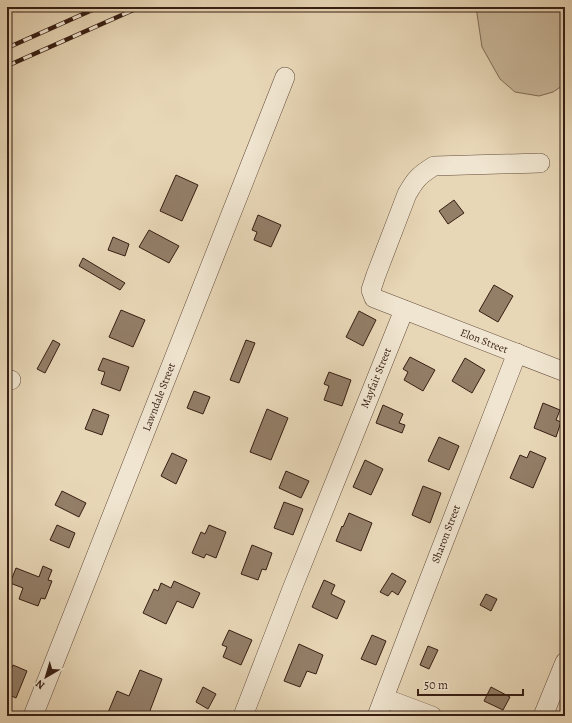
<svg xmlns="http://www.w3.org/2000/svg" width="572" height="723" viewBox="0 0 572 723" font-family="Alegreya,serif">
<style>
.green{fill:#cab89b;stroke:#806b57}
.building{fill:#937e68;stroke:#371e13}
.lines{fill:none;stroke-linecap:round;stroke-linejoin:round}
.minor-casing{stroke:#634c3c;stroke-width:20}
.minor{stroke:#f0e5d0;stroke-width:19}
.rail-casing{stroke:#371e13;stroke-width:4.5}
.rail{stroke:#f0e5d0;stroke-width:3;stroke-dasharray:9;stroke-linecap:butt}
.labels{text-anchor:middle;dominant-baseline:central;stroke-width:4;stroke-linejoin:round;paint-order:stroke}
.street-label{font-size:11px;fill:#371e13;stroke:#f0e5d0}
</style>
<rect width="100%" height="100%" fill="#e8d7b7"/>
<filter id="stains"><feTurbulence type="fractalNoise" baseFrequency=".005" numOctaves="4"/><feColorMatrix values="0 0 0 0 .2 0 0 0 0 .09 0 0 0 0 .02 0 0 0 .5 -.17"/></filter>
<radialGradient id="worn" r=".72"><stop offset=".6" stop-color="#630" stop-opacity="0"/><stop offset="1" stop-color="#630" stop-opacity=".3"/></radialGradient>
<path class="green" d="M 476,7 L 556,7 L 565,17 L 565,84 L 553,92 L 539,96 L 515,92 L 500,79 L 482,47 Z"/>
<g class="building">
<path d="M 176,175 L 198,185 L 182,221 L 160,211 Z"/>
<path d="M 454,200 L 464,213 L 448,224 L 439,211 Z"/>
<path d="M 258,215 L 281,225 L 271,247 L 254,240 L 257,232 L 252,230 Z"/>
<path d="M 149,230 L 179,246 L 169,263 L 139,247 Z"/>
<path d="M 113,237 L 129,244 L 125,256 L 108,250 Z"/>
<path d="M 83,258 L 125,283 L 120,290 L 79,266 Z"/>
<path d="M 494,285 L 513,296 L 498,322 L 479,311 Z"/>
<path d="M 121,310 L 145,320 L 133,347 L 109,337 Z"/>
<path d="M 359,311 L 376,320 L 363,346 L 346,337 Z"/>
<path d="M 53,340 L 60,344 L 45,373 L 37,369 Z"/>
<path d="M 246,340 L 255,343 L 239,383 L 230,380 Z"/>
<path d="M 410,357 L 435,370 L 423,391 L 404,380 L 408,372 L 403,369 Z"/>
<path d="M 103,358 L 129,367 L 120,391 L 101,384 L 105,372 L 98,370 Z"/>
<path d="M 465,358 L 485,370 L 472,393 L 452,381 Z"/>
<path d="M 329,372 L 351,380 L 342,406 L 324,400 L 329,386 L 324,384 Z"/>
<path d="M 194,391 L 210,397 L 203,414 L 187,408 Z"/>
<path d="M 543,403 L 560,410 L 556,420 L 561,422 L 556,437 L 534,428 Z"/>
<path d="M 383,405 L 403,414 L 399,423 L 405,425 L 402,433 L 376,423 Z"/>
<path d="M 93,409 L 109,415 L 102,435 L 85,429 Z"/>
<path d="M 267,409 L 288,418 L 271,460 L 250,452 Z"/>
<path d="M 439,437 L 459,446 L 449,470 L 428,461 Z"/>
<path d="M 530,451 L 546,458 L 533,488 L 510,478 L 520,455 L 527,458 Z"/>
<path d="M 172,453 L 187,460 L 176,484 L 161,476 Z"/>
<path d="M 365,460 L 383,469 L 371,495 L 353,487 Z"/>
<path d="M 286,471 L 309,481 L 301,498 L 279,488 Z"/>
<path d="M 423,486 L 441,493 L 430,523 L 412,515 Z"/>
<path d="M 62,491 L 86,503 L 79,517 L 55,505 Z"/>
<path d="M 284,502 L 303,509 L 293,535 L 274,528 Z"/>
<path d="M 349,513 L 372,523 L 361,551 L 336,541 L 342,526 L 343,527 Z"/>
<path d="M 57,525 L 75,533 L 69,548 L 50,540 Z"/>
<path d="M 209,525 L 226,532 L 216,558 L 206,554 L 204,558 L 192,553 L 201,532 L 205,534 Z"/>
<path d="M 252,545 L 272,553 L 266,570 L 262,569 L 258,580 L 241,574 Z"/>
<path d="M 43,566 L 52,570 L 48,580 L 52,581 L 45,599 L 41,598 L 38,606 L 19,599 L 23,588 L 10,583 L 16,568 L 39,577 Z"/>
<path d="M 392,573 L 406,581 L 398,595 L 392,591 L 388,596 L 380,592 Z"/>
<path d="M 324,580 L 335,585 L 331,594 L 345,601 L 337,619 L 312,607 Z"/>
<path d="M 174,581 L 200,593 L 193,608 L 177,601 L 166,624 L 143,613 L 154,589 L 158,591 L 161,583 L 171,588 Z"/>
<path d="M 486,594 L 497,599 L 491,611 L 480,605 Z"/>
<path d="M 229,630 L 252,640 L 241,665 L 223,657 L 227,647 L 222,645 Z"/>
<path d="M 372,635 L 386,641 L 376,665 L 361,659 Z"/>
<path d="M 299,644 L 323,655 L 316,674 L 307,671 L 300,687 L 284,681 Z"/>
<path d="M 428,646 L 438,650 L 429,669 L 420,665 Z"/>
<path d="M 13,665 L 27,671 L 16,698 L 7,694 L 7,678 Z"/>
<path d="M 140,670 L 162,679 L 148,716 L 107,715 L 117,691 L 129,696 Z"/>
<path d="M 203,687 L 216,694 L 208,709 L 196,702 Z"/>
<path d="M 491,687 L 510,697 L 503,710 L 484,701 Z"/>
</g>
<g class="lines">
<g class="minor-casing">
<g id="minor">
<path d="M 540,163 L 434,166 C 419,175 415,180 407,194 L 376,275 L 371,290 L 374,298 L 565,372"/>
<path d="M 7,379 L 11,380"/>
<path d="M 384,698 L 432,716"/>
<path d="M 33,716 L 285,77"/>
<path d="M 243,716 L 292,589 L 404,310"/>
<path d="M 377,716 L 415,616 L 517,353"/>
<path d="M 543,716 L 565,662"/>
</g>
</g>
<use href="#minor" class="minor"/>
<g class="rail-casing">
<g id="rail">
<path d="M 7,48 L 99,7"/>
<path d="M 7,66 L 140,7"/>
</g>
</g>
<use href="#rail" class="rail"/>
</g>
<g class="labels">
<g class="street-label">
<text transform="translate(484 341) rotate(21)">Elon Street</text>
<text transform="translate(376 378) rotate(-68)">Mayfair Street</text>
<text transform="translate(159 397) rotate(-69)">Lawndale Street</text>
<text transform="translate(446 534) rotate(-69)">Sharon Street</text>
</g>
</g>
<rect width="572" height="723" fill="none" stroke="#e8d7b7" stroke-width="24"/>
<rect x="8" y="8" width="556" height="707" fill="none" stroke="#371e13" stroke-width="2"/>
<rect x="12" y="12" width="548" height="699" fill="none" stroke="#371e13"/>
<g transform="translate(46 677) rotate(218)" stroke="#f0e5d0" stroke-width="3" paint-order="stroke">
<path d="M0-3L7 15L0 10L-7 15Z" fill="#371e13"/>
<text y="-6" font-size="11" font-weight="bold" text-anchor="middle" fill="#371e13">N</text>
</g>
<path d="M418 689v6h105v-6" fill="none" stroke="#371e13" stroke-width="2"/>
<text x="424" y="689" font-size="12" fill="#371e13" stroke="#f0e5d0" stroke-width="3" paint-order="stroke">50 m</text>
<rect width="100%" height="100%" filter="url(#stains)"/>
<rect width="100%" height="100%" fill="url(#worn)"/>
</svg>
